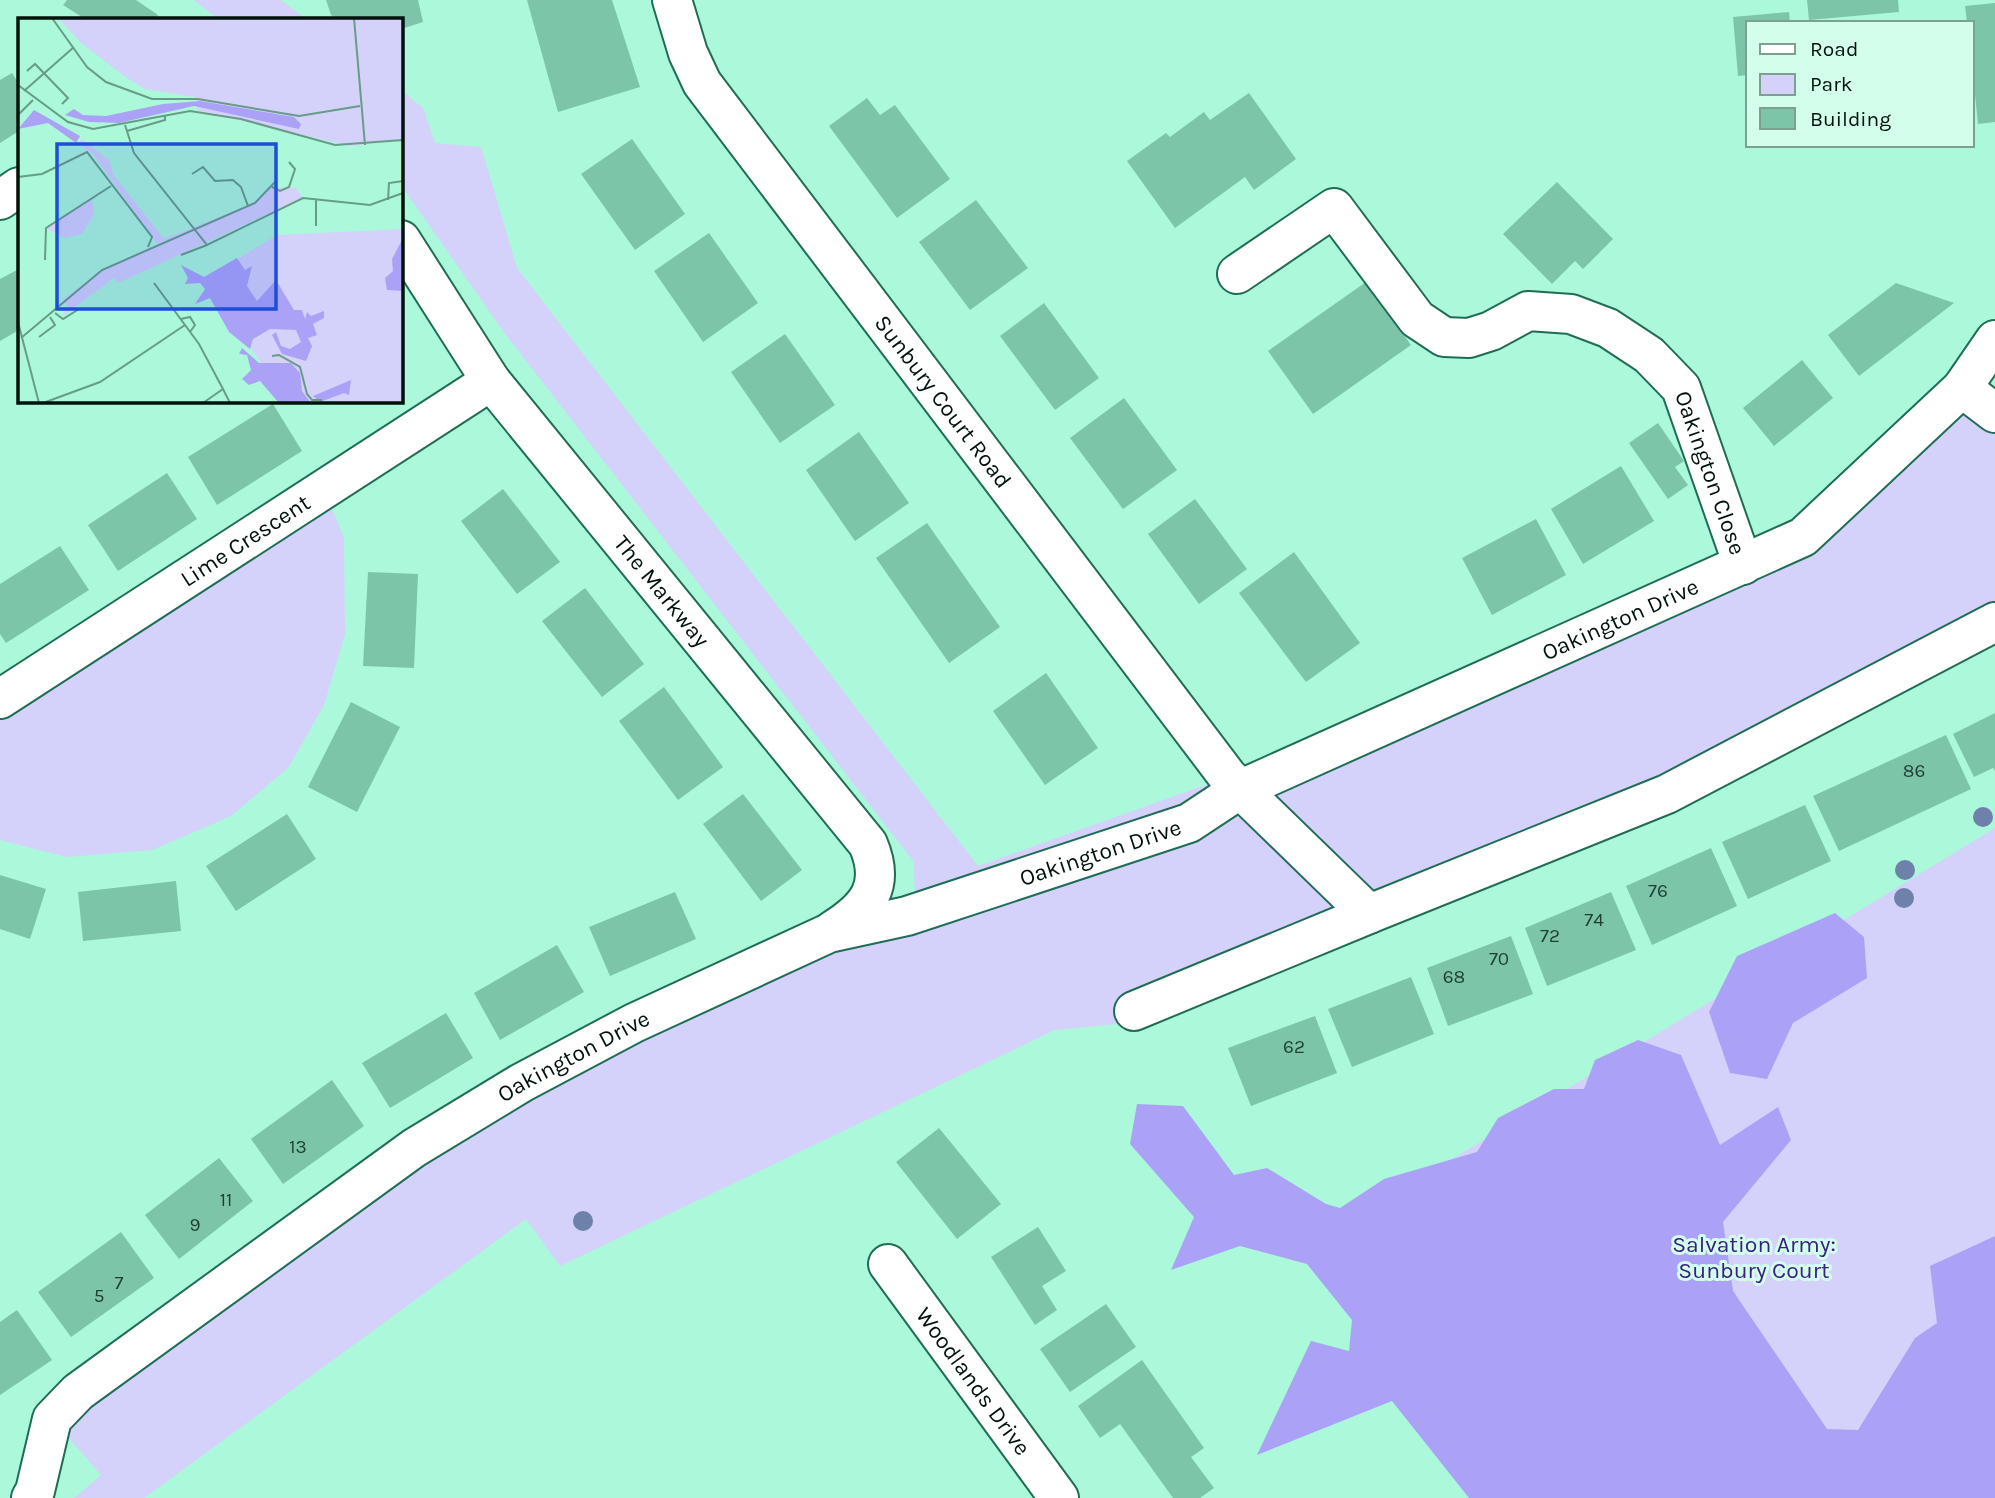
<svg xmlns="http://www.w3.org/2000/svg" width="1995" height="1498" viewBox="0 0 1995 1498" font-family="Karla,sans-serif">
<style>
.green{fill:#d4d1fb}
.forest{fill:#aba2f8}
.building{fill:#7cc5a9}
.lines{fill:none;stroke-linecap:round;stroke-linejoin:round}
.street-casing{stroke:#206d55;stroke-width:42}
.street{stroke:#fff;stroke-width:38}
.tree{fill:#6d81aa}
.labels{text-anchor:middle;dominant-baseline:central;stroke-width:6;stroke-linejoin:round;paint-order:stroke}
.number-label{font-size:19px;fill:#1f3f32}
.street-label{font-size:23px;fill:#00120a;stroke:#d2feeb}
.park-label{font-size:23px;fill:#3a2082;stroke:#d2feeb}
.inset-road{fill:none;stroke:#679c87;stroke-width:2}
.view{fill:#1d4ed8;fill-opacity:0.15;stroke:#1d4ed8;stroke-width:3.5}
.inset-edge{fill:none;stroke:#00120a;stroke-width:3.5}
</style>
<rect width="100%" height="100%" fill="#acf8da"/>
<g class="green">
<path d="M 194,0 L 281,0 L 306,19 L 218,19 Z"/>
<path d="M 401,90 L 423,108 L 435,143 L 481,147 L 517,268 L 978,866 L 1228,777 L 1743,565 L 1962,388 L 1995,413 L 1995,622 L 1127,1023 L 1055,1030 L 560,1266 L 526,1219 L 144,1498 L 74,1498 L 101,1475 L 52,1419 L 521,1083 L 915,912 L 914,862 L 503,331 L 401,185 Z"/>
<path d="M 324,490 L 344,538 L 345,634 L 324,705 L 288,768 L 231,816 L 152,850 L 67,857 L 0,840 L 0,699 Z"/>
<path d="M 1995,828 L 1995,1498 L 1311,1245 Z"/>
</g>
<g class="forest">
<path d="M 1835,913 L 1864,937 L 1867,978 L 1793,1023 L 1767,1079 L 1730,1073 L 1709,1012 L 1737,956 Z"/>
<path d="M 1638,1040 L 1681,1055 L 1720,1145 L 1778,1107 L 1791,1140 L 1723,1222 L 1733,1291 L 1827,1429 L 1858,1430 L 1915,1338 L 1937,1323 L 1930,1266 L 1995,1236 L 1995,1498 L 1469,1498 L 1392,1401 L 1257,1455 L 1311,1341 L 1349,1351 L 1352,1320 L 1307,1264 L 1240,1246 L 1171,1270 L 1194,1217 L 1130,1144 L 1137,1104 L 1183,1106 L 1234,1175 L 1267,1168 L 1326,1204 L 1340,1208 L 1384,1179 L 1477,1152 L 1498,1118 L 1554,1089 L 1584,1089 L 1595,1060 Z"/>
</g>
<g class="building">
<path d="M 67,0 L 136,0 L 158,15 L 155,19 L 85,19 L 63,5 Z"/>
<path d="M 326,0 L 418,0 L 423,22 L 401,29 L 401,19 L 337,19 L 331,15 Z"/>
<path d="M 527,0 L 612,0 L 640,87 L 558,112 Z"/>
<path d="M 1807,0 L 1898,0 L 1899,12 L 1809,20 Z"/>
<path d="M 1995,3 L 1995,122 L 1978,124 L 1975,95 L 1972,95 L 1972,23 L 1967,23 L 1965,6 Z"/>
<path d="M 1789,12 L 1790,23 L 1748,23 L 1748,75 L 1738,76 L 1733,17 Z"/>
<path d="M 12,73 L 19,84 L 19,131 L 0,143 L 0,80 Z"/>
<path d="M 1249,93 L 1296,159 L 1254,190 L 1245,177 L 1175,228 L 1127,161 L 1166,133 L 1170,137 L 1204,112 L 1210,120 Z"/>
<path d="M 867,98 L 880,115 L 895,105 L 950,179 L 897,218 L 829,126 Z"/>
<path d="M 632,139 L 685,214 L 635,250 L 581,174 Z"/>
<path d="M 1557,182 L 1613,239 L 1583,269 L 1575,261 L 1552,284 L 1503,234 Z"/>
<path d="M 976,200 L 1028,268 L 970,310 L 919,242 Z"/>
<path d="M 709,233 L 758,303 L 703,342 L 654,271 Z"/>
<path d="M 19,269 L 19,330 L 0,341 L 0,279 Z"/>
<path d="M 1366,282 L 1411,345 L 1313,414 L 1268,351 Z"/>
<path d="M 1896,283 L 1954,303 L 1859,376 L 1828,335 Z"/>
<path d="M 1044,303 L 1099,378 L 1055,410 L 1000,336 Z"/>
<path d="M 785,334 L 835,405 L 780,443 L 731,372 Z"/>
<path d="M 1802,360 L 1833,398 L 1774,446 L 1743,408 Z"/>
<path d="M 1124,398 L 1177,470 L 1123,509 L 1070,438 Z"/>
<path d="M 273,404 L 302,451 L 217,505 L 188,457 Z"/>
<path d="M 1658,423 L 1684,461 L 1675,467 L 1688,485 L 1668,499 L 1629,443 Z"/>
<path d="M 859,432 L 909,503 L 855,541 L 806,470 Z"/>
<path d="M 1621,466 L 1654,521 L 1583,564 L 1551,509 Z"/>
<path d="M 167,473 L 197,519 L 118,571 L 88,525 Z"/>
<path d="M 503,489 L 560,562 L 517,594 L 461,521 Z"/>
<path d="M 1195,499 L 1247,569 L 1199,604 L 1148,534 Z"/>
<path d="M 1536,519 L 1566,575 L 1492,615 L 1462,558 Z"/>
<path d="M 927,523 L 1000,627 L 949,663 L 876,558 Z"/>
<path d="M 60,546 L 89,590 L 6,643 L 0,634 L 0,584 Z"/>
<path d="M 1294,552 L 1360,643 L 1306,682 L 1239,593 Z"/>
<path d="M 368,572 L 418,574 L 414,668 L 363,666 Z"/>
<path d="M 585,588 L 644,664 L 602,697 L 542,621 Z"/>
<path d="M 1046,673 L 1098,748 L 1045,785 L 993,711 Z"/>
<path d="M 664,687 L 723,767 L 678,800 L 619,721 Z"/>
<path d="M 351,702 L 400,727 L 357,812 L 308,787 Z"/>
<path d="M 1995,713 L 1995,771 L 1993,768 L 1974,777 L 1953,734 Z"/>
<path d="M 1946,735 L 1971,789 L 1839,851 L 1813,796 Z"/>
<path d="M 743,794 L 802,870 L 761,901 L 703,824 Z"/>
<path d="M 1805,805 L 1831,861 L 1748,899 L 1722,842 Z"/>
<path d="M 287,814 L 316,859 L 236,911 L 206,866 Z"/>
<path d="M 1711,848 L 1737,906 L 1652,945 L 1626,886 Z"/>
<path d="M 0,875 L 46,889 L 30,939 L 0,929 Z"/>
<path d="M 176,881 L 181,931 L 83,941 L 78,892 Z"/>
<path d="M 675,892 L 696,939 L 610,976 L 589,927 Z"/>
<path d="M 1611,892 L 1636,950 L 1547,986 L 1525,928 Z"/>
<path d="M 1511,936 L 1533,994 L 1448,1026 L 1427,968 Z"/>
<path d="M 557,945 L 584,992 L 500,1040 L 474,993 Z"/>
<path d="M 1411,977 L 1434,1034 L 1352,1067 L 1328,1009 Z"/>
<path d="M 446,1013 L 473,1058 L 390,1108 L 362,1063 Z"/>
<path d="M 1315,1016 L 1337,1073 L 1251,1106 L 1228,1048 Z"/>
<path d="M 332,1080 L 364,1126 L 283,1184 L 251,1139 Z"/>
<path d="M 939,1128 L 1001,1204 L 957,1239 L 896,1162 Z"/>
<path d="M 219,1158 L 253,1201 L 179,1259 L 145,1215 Z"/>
<path d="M 1038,1227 L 1066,1271 L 1042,1286 L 1057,1310 L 1035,1325 L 991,1257 Z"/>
<path d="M 121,1232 L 154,1278 L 71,1337 L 38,1292 Z"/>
<path d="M 1106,1304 L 1136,1347 L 1070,1392 L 1040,1349 Z"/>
<path d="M 17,1310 L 52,1360 L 0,1395 L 0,1322 Z"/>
<path d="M 1142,1360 L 1204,1448 L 1191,1457 L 1214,1488 L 1200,1498 L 1173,1498 L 1120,1424 L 1100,1438 L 1078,1406 Z"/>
</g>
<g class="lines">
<g class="street-casing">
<g id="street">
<path id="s1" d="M 672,0 L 688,53 L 702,83 L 1228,777 L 1369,914 L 1667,794 L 1995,622"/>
<path d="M 0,200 L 19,187"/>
<path id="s2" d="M 401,240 L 491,381 L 868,844 C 886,886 868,908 833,930"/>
<path id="s3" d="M 1237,274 L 1334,208 L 1417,319 L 1444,337 L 1469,338 L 1491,331 L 1528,311 L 1571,314 L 1608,328 L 1649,355 L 1681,388 L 1743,565"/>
<path d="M 1962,388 L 1995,413"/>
<path id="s4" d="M 0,699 L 491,381"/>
<path d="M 1134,1011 L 1369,914"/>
<path id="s5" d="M 888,1264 L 1059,1498"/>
<path id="s6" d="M 31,1498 L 35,1491 L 52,1419 L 78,1392 L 414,1148 L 521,1083 L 634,1023 L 829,933 L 907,916 L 1189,823 L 1239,790 L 1803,537 L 1962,388 L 1995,340"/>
</g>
</g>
<use href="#street" class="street"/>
</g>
<g class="tree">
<circle cx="1983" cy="817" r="10"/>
<circle cx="1905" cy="870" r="10"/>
<circle cx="1904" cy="898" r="10"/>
<circle cx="583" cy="1221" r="10"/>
</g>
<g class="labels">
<g class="number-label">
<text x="1914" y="771">86</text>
<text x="1658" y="891">76</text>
<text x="1594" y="920">74</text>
<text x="1550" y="936">72</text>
<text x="1499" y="959">70</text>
<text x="1454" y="977">68</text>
<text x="1294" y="1047">62</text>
<text x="298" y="1147">13</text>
<text x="226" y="1200">11</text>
<text x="195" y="1225">9</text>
<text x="119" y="1283">7</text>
<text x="99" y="1296">5</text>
</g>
<g class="street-label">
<text stroke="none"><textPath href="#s1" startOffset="488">Sunbury Court Road</textPath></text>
<text stroke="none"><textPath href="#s3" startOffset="646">Oakington Close</textPath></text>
<text stroke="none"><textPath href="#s4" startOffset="292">Lime Crescent</textPath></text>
<text stroke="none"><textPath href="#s2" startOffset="438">The Markway</textPath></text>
<text stroke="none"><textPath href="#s6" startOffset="1857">Oakington Drive</textPath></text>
<text stroke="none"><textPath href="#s6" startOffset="1286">Oakington Drive</textPath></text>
<text stroke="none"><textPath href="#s6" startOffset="719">Oakington Drive</textPath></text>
<text stroke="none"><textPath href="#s5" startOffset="145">Woodlands Drive</textPath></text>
</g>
<g class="park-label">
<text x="1754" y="1244">Salvation Army:<tspan x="1754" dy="26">Sunbury Court</tspan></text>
</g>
</g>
<g transform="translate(18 18)">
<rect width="385" height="385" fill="#acf8da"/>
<path d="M 40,0 L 385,0 L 385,122 L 333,128 L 180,93 L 177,79 L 127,71 L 109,60 L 63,25 ZM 64,121 L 91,142 L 95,156 L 146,221 L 236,185 L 254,169 L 278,170 L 285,180 L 100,265 L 96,260 L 44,299 L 49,288 L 44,282 L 84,252 L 139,226 L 74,135 L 60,126 ZM 74,180 L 76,196 L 64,216 L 46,220 L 28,210 ZM 385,211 L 385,385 L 273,385 L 183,263 L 259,217 Z" fill="#d4d1fb"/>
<path d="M 182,83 L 276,99 L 283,106 L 281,111 L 176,88 L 101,105 L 71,104 L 47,97 L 56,91 L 65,97 L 88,98 L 145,86 ZM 16,92 L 62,118 L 58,125 L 30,105 L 0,111 ZM 385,220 L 385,273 L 369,272 L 367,260 L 375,253 L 374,241 ZM 219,240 L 227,252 L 234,248 L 229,268 L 239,283 L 258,262 L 276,292 L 284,292 L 287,301 L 289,294 L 293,298 L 306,293 L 306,300 L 295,306 L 299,317 L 290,320 L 294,328 L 288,343 L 264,336 L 254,317 L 258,314 L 263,328 L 272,331 L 283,324 L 278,312 L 252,311 L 235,321 L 232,331 L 211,314 L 192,280 L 177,286 L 187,271 L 182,265 L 167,266 L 170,260 L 163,247 L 186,259 ZM 224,330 L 241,345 L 273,345 L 282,355 L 284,373 L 293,385 L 261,385 L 242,363 L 231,367 L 224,361 L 233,352 L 229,337 L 221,336 ZM 333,362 L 331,377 L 326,375 L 302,384 L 295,378 Z" fill="#aba2f8"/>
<path class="inset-road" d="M 34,0 L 69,49 L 88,64 L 134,81 L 180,81 L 281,98 L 342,88M 336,0 L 347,127M 9,53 L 17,46 L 50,80 L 44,86M 0,67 L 50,104 L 75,111 L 172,93 L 223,101 L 317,127 L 385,122M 6,73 L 56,29M 0,97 L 15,82M 107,107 L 116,135 L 189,227 L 285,180 L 352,187 L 385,175M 109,113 L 147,102 L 147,97M 174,156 L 185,149 L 197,163 L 215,162 L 223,169 L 230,188M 0,159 L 24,156 L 69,134 L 134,219 L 130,229M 254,169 L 262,173 L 271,169 L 277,151 L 271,144M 298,181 L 298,208M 370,182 L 371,165 L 385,163M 163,237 L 189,227M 27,242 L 28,210 L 93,168M 136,265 L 181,326 L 205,371M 37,295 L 45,301 L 61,291M 163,301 L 172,299 L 177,307 L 172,314M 0,304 L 21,385M 21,319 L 37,307 L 32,299M 3,320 L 84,252 L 237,185 L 258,163M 254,338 L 261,337 L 282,349 L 289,376 L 294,382 L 304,382M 25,385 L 82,364 L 167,307M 185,385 L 205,371 L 212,385"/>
<path class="view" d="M 39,126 L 258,126 L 258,291 L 39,291 Z"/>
<rect width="385" height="385" class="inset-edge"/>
</g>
<rect x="1746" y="21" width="228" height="126" fill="#d2feeb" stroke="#7ea091" stroke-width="2"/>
<rect x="1760" y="44" width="35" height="10" fill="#ffffff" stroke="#7ea091" stroke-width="2"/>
<text x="1810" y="56" font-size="21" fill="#00120a">Road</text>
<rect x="1760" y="74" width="35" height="21" fill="#d4d1fb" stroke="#7ea091" stroke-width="2"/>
<text x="1810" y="91" font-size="21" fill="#00120a">Park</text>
<rect x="1760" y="108" width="35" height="21" fill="#7cc5a9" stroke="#7ea091" stroke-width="2"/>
<text x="1810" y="126" font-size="21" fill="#00120a">Building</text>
</svg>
